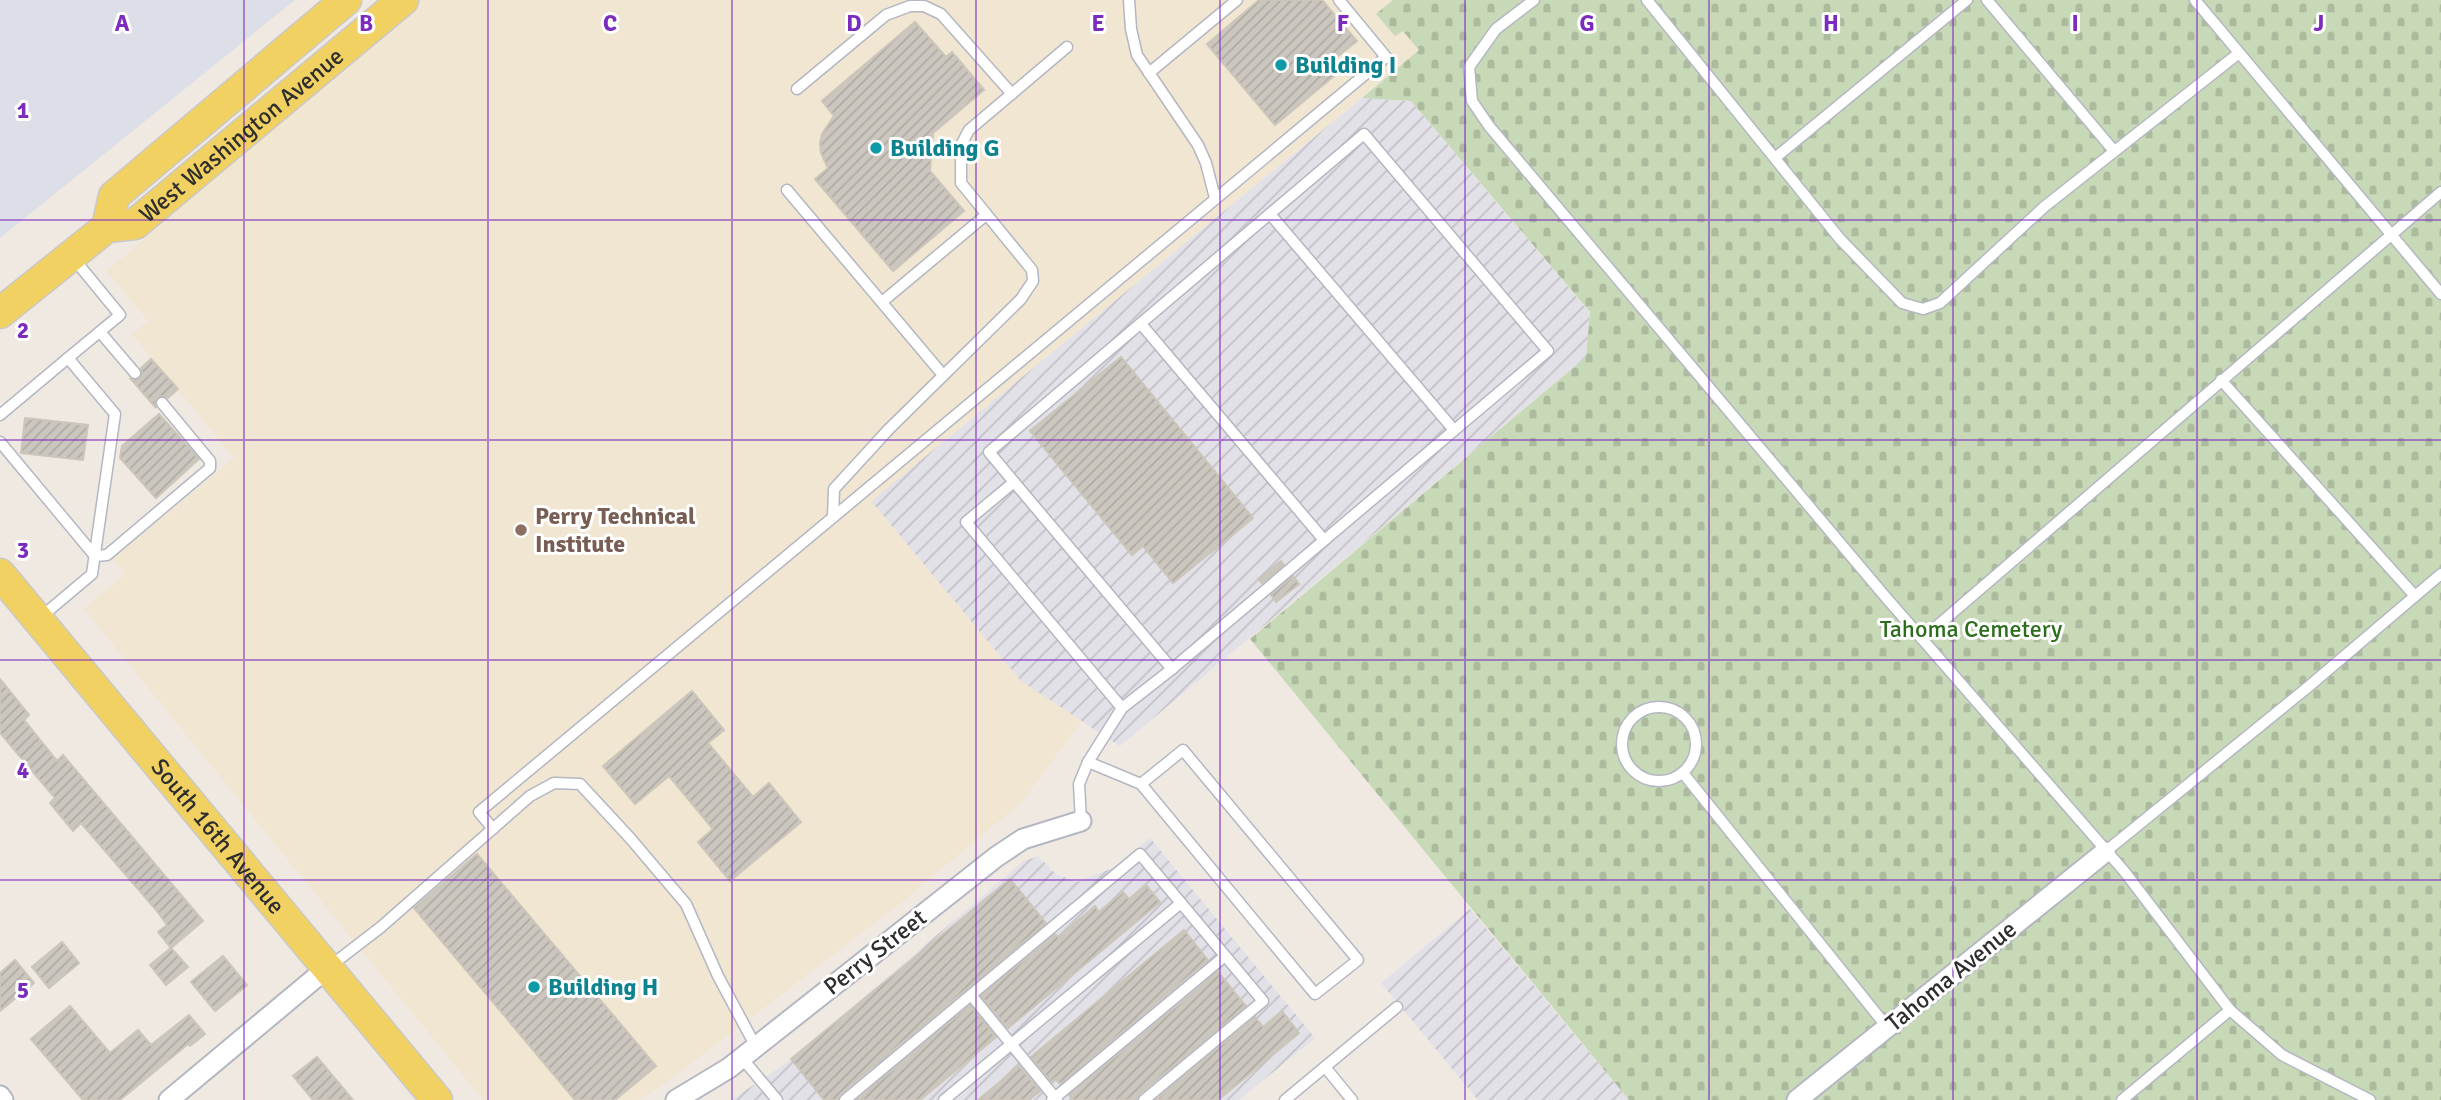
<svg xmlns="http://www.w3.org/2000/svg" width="2441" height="1100" viewBox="0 0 2441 1100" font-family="Signika,sans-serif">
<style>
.industrial{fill:url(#industrial-furrows)}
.education{fill:#f0e6d1}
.airport{fill:#dcdee8}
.cemetery{fill:url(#cemetery-stones)}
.building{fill:url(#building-hatch);stroke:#cbc5ba;stroke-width:2}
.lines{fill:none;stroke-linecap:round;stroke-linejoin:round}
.service-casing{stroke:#b4b7c1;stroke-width:13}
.minor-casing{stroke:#b4b7c1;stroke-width:23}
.primary-casing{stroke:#c9c9c9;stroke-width:33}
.service{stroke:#fff;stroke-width:10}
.minor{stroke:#fff;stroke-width:19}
.primary{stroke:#f2d163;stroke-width:30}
.grid{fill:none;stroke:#7b2cbf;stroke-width:2;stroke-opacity:0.55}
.culture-dot{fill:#0f9aa8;stroke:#fff;stroke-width:2.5}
.education-dot{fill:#8d6e63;stroke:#fff;stroke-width:2.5}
.labels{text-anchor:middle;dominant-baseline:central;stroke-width:6;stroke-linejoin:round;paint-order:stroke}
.culture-label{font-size:24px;font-weight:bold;fill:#0d838f;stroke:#fff;text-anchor:start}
.street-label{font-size:24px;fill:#2e2e2e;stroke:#fff}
.education-label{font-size:24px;font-weight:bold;fill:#785e54;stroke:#fff;text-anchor:start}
.park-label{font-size:24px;fill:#2c6e1b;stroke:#fff}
.grid-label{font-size:23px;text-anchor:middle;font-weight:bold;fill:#7b2cbf;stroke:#fff;stroke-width:6;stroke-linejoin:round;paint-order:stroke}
</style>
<defs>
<pattern id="industrial-furrows" width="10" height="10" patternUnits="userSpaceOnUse" patternTransform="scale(1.75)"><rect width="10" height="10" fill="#e3e1e8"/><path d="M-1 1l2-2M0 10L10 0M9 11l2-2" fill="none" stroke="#c3c1c7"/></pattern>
<pattern id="cemetery-stones" width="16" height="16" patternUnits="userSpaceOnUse" patternTransform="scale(1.75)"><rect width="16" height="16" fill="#c8d9b8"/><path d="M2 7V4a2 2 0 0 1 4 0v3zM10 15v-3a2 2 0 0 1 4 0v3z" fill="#acbb9e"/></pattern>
<pattern id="building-hatch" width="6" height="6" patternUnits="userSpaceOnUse" patternTransform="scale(1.75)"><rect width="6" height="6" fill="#cbc7bf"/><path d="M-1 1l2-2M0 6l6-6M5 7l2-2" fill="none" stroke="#afaba4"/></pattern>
</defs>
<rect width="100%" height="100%" fill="#efe9e1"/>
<g class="industrial">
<path d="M 1362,98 L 1411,101 L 1590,313 L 1586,357 L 1120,746 L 1021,682 L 871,501 Z"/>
<path d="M 1150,838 L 1315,1038 L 1239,1100 L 731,1100 L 785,1064 L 1024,861 L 1038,856 L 1056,874 L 1077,882 L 1115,867 Z"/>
<path d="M 1470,909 L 1629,1100 L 1478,1100 L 1381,983 Z"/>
</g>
<path class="education" d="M 420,0 L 1393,0 L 1376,14 L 1395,36 L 1402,30 L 1419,50 L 871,501 L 1021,681 L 1082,721 L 1021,803 L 901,903 L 664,1084 L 639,1100 L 483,1100 L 84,609 L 125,574 L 113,559 L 234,458 L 132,334 L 148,321 L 107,271 Z"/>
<path class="airport" d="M 0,0 L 295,0 L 0,238 Z"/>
<path class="cemetery" d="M 1393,0 L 2441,0 L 2441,1100 L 1629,1100 L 1250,639 L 1586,357 L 1590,312 L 1411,101 L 1362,98 L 1419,50 L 1403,31 L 1395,36 L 1376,14 Z"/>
<g class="building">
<path d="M 1259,0 L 1322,0 L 1357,41 L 1333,60 L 1341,70 L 1275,125 L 1207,44 Z"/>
<path d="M 915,22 L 946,57 L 952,52 L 984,90 L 933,133 L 930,171 L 964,211 L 893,271 L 815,179 L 828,168 L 821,153 L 820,143 L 822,134 L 834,116 L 822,101 Z"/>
<path d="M 1121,357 L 1253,518 L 1173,583 L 1143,546 L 1132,555 L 1030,431 Z"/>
<path d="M 151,359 L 178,389 L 168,398 L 161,396 L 157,398 L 155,404 L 156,408 L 131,379 L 136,380 L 140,378 L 142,372 L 141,368 Z"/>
<path d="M 159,414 L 199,459 L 156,498 L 120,458 L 122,446 Z"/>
<path d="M 25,418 L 88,425 L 83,460 L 21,453 Z"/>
<path d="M 1281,561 L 1284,565 L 1262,583 L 1258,579 Z"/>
<path d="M 1293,576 L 1299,584 L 1276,602 L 1271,595 Z"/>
<path d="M 0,679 L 29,715 L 24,720 L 57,761 L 63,755 L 203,921 L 171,948 L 158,932 L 167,925 L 157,911 L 81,823 L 73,831 L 50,803 L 55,798 L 0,733 Z"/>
<path d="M 692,691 L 724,730 L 708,743 L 753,797 L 769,783 L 801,822 L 730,881 L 698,842 L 713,829 L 669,776 L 635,804 L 603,766 Z"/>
<path d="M 477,854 L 656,1066 L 615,1100 L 575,1100 L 414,908 Z"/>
<path d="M 1010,879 L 1046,923 L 840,1094 L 838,1100 L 824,1100 L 791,1059 Z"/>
<path d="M 1146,885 L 1160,902 L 1008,1028 L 981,996 L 1055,934 L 1058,937 L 1095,906 L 1099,912 L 1123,892 L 1129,899 Z"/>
<path d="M 1184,930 L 1208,960 L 1060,1084 L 1055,1078 L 1051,1082 L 1031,1057 Z"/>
<path d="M 62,942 L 79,963 L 49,988 L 32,967 Z"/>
<path d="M 171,948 L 188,967 L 166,985 L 150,965 Z"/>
<path d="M 223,956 L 247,985 L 215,1011 L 191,982 Z"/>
<path d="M 15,960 L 34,983 L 0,1011 L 0,973 Z"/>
<path d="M 1218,972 L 1246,1006 L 1139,1094 L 1137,1100 L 1073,1100 L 1069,1095 Z"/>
<path d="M 970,1005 L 996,1037 L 920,1100 L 857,1100 Z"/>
<path d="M 70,1006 L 110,1053 L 138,1030 L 151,1045 L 189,1015 L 205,1034 L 190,1046 L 188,1044 L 120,1100 L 83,1100 L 31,1039 Z"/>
<path d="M 1282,1011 L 1299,1033 L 1218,1100 L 1156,1100 L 1255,1017 L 1263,1027 Z"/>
<path d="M 317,1057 L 353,1100 L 313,1100 L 293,1076 Z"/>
<path d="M 1019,1066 L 1040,1091 L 1029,1100 L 978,1100 Z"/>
</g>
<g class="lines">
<g class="service-casing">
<g id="service">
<path d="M 1129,0 L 1131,29 L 1137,55 L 1198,145 L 1206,163 L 1215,198"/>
<path d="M 1534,0 L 1496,29 L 1469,67 L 1472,101 L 1489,126 L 1883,594 L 2124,871 L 2230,1010 L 2282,1055 L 2370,1100"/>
<path d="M 1647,0 L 1840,239 L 1902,303 L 1923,309 L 1940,303 L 2044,207 L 2239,53"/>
<path d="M 1987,0 L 2114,151"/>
<path d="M 2195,0 L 2441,294"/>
<path d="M 1149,73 L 1237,0"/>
<path d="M 797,89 L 886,15 L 910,6 L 924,6 L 941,14 L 1012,94"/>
<path d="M 1775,158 L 1967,0"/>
<path d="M 787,190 L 943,375"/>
<path d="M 1270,214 L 1454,430"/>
<path d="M 882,302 L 986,215"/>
<path d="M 1141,324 L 1324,540"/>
<path d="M 100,332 L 135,373"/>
<path d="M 2221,380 L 2415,596"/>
<path d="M 0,415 L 68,358"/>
<path d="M 0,442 L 95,556 L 107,555 L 210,468 L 210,461 L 162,403"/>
<path d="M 1014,482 L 989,452 L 1364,134 L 1548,351 L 1172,669"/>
<path d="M 833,517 L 834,489 L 889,429 L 1021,299 L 1033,281 L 1032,270 L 961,183 L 961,145 L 969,130 L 1067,47"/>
<path d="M 41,617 L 92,574 L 115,414 L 68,358 L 120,315 L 74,259"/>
<path d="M 1922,639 L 2441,192"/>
<circle cx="1659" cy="744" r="37"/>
<path d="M 1088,762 L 1141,784 L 1315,994 L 1358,960 L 1183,750 L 1141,784"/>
<path d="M 1683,773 L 1887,1027"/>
<path d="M 1081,821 L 1079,784 L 1088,762 L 1122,708 L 966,522 L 1014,482 L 1172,669 L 1122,708"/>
<path d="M 493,829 L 479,812 L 1386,57 L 1339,0"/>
<path d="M 2105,852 L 2308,687 L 2441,574"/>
<path d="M 329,967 L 381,927 L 530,796 L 554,783 L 580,784 L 630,838 L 686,904 L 718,976 L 756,1047"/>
<path d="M 971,995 L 1057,1100"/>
<path d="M 742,1058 L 777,1100"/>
<path d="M 1325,1067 L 1352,1100"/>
<path d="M 845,1100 L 1140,854 L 1263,1001 L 1144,1100"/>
<path d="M 944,1100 L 1181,903"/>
<path d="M 1052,1100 L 1225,956"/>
<path d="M 1285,1100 L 1397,1007"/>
<path d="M 2122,1100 L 2230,1010"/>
</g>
</g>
<g class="minor-casing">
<g id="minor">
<path d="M 0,1096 L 3,1100"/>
<path d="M 169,1100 L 326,969"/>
<path d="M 676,1100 L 729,1068 L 996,857 L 1023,839 L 1081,821"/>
<path d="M 1797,1100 L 2105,852"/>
</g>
</g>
<g class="primary-casing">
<g id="primary">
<path d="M 107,227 L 114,196 L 346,0"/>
<path id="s1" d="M 0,313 L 107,227 L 135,224 L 403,0"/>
<path id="s2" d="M 0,574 L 437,1100"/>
</g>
</g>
<use href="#service" class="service"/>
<use href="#minor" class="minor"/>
<use href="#primary" class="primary"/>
</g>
<path class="grid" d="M 244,0 L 244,1100M 488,0 L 488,1100M 732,0 L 732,1100M 976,0 L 976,1100M 1220,0 L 1220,1100M 1465,0 L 1465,1100M 1709,0 L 1709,1100M 1953,0 L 1953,1100M 2197,0 L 2197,1100M 0,220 L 2441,220M 0,440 L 2441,440M 0,660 L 2441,660M 0,880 L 2441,880"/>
<g class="culture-dot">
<circle cx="1281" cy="65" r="7"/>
<circle cx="876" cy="148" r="7"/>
<circle cx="534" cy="987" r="7"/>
</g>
<circle class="education-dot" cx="521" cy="530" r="7"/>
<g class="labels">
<g class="culture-label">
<text x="1295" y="65">Building I</text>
<text x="890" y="148">Building G</text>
<text x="548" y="987">Building H</text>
</g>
<g class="street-label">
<text stroke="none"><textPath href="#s1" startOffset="304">West Washington Avenue</textPath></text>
<text stroke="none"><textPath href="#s2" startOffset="341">South 16th Avenue</textPath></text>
<text transform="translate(875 952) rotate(-38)">Perry Street</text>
<text transform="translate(1951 976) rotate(-39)">Tahoma Avenue</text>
</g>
<g class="education-label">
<text x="535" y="516">Perry Technical<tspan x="535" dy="28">Institute</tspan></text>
</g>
<g class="park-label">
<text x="1971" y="629">Tahoma Cemetery</text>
</g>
</g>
<g class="grid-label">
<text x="122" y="31">A</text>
<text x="366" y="31">B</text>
<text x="610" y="31">C</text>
<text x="854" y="31">D</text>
<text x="1098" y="31">E</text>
<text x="1343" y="31">F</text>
<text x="1587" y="31">G</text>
<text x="1831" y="31">H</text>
<text x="2075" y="31">I</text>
<text x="2319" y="31">J</text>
<text x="23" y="118">1</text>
<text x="23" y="338">2</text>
<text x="23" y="558">3</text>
<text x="23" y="778">4</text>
<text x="23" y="998">5</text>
</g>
</svg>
